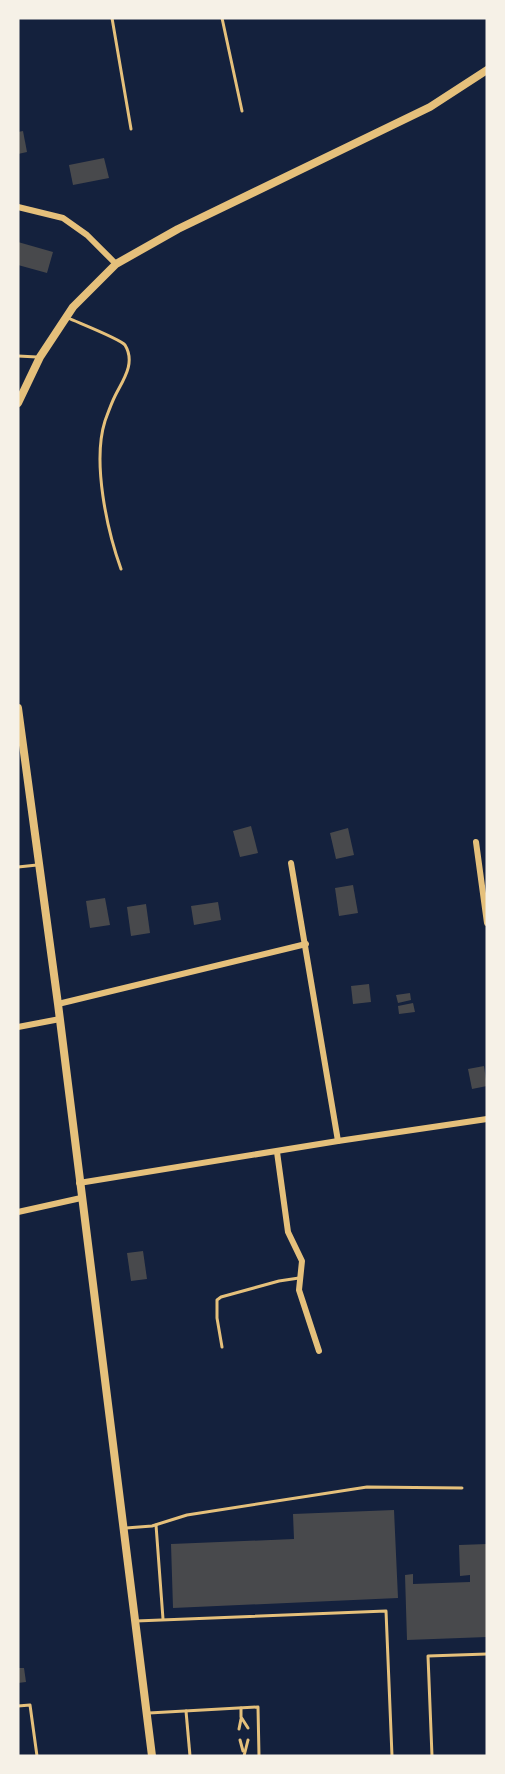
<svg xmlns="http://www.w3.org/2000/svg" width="505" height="1774" viewBox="0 0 505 1774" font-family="Georgia,serif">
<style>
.building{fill:#48494c}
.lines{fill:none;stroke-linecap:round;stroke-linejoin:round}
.service{stroke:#e5c07b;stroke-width:3}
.minor{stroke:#e5c07b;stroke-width:6}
.tertiary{stroke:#e5c07b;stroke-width:8}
</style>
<rect width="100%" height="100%" fill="#14213d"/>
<g class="building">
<path d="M 23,131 L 27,152 L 18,154 L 18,132 Z"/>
<path d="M 104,158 L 109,178 L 73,185 L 69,165 Z"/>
<path d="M 18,242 L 53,252 L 47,273 L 18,265 Z"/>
<path d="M 251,826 L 258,853 L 240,857 L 233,831 Z"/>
<path d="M 348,828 L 354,855 L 336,859 L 330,833 Z"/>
<path d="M 353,885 L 358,913 L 339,916 L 335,888 Z"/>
<path d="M 105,898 L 110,925 L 90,928 L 86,901 Z"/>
<path d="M 218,902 L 221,920 L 194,925 L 191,906 Z"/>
<path d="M 146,904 L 150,933 L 131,936 L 127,907 Z"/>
<path d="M 369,984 L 371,1002 L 353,1004 L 351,986 Z"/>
<path d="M 410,993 L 411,1000 L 398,1003 L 396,995 Z"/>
<path d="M 413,1003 L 415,1012 L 399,1014 L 398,1006 Z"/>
<path d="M 484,1066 L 487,1086 L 472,1089 L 468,1069 Z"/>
<path d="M 143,1251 L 147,1279 L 131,1281 L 127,1253 Z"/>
<path d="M 394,1510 L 398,1598 L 173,1608 L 171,1544 L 294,1539 L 293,1514 Z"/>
<path d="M 487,1544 L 487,1637 L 407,1640 L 405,1575 L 413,1574 L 413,1584 L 470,1582 L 470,1575 L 460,1576 L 459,1545 Z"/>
<path d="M 18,1668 L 24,1668 L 26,1682 L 18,1683 Z"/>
</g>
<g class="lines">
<g class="service">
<path d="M 112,18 L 131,129"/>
<path d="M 222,18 L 242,111"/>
<path d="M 68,318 C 79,323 120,339 125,345 C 136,363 123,380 115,396 C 111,404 108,413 105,421 C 92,462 107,530 121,569"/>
<path d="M 18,356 L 37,357"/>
<path d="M 18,867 L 37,865"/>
<path d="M 222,1347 L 217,1318 L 217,1300 L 221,1297 L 279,1281 L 299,1278"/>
<path d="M 156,1525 L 163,1619"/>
<path d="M 126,1528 L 152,1526 L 187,1515 L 367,1487 L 462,1488"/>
<path d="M 136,1621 L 386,1611 L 392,1756"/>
<path d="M 18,1706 L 30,1705 L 37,1756"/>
<path d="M 241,1708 L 241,1717 L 248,1728"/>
<path d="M 186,1711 L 190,1756"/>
<path d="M 149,1713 L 258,1707 L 259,1756"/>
<path d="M 239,1729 L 241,1719"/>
<path d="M 240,1740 L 243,1751"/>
<path d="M 244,1756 L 248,1740"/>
<path d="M 432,1756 L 428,1656 L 487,1654"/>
</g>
<g class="minor">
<path d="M 18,207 L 63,218 L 87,235 L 116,264"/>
<path d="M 476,842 L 487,923"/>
<path d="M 291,863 L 338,1141"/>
<path d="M 58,1004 L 306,944"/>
<path d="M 18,1027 L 60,1019"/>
<path d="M 277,1152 L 288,1232 L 302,1261 L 299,1290 L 319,1351"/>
<path d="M 79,1183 L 338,1141 L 487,1119"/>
<path d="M 18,1212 L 81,1198"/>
</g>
<g class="tertiary">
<path d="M 18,403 L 40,357 L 73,307 L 116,264 L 178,229 L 430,107 L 487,70"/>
<path d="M 18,708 L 58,1004 L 152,1756"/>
</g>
</g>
<rect width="505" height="1774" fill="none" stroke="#f6f1e7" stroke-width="39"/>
</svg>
